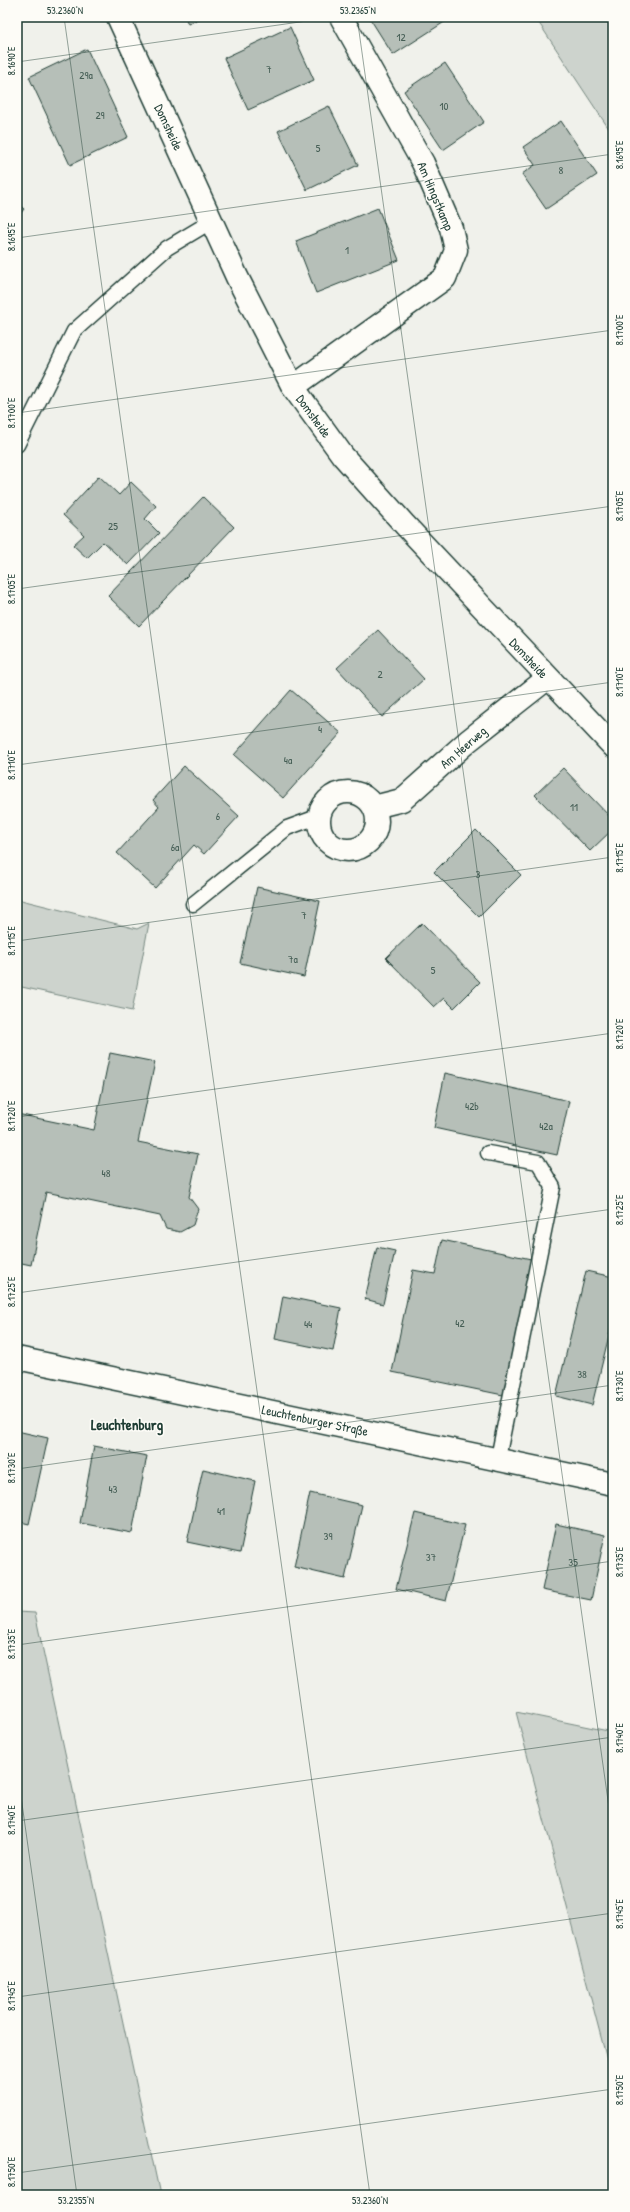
<svg xmlns="http://www.w3.org/2000/svg" width="630" height="2212" viewBox="0 0 630 2212" font-family="'Patrick Hand',sans-serif">
<style>
.green{fill:#cdd3cd;stroke:#768880}
.building{fill:#b6bfb8;stroke:#1f3d34}
.lines{fill:none;stroke-linecap:round;stroke-linejoin:round}
.lane-casing{stroke:#1f3d34;stroke-width:17}
.street-casing{stroke:#1f3d34;stroke-width:25}
.lane{stroke:#fdfcf7;stroke-width:14}
.street{stroke:#fdfcf7;stroke-width:22}
.ticks{fill:none;stroke:#1f3d34;stroke-width:1;stroke-opacity:0.45}
.labels{text-anchor:middle;dominant-baseline:central;stroke-width:3;stroke-linejoin:round;paint-order:stroke}
.number-label{font-size:11px;fill:#455e55}
.street-label{font-size:13px;fill:#1f3d34;stroke:#fdfcf7}
.quarter-label{font-size:15px;font-weight:bold;fill:#1f3d34;stroke:#fdfcf7}
.neatline{fill:none;stroke:#1f3d34;stroke-width:1.5}
.ticks-label{font-size:10px;text-anchor:middle;fill:#1f3d34}
</style>
<rect width="100%" height="100%" fill="#f0f1eb"/>
<filter id="ink" filterUnits="userSpaceOnUse"><feTurbulence type="fractalNoise" baseFrequency=".025" numOctaves="2"/><feDisplacementMap in="SourceGraphic" scale="8" xChannelSelector="R" yChannelSelector="G"/><feConvolveMatrix kernelMatrix="1 2 1 2 8 2 1 2 1" color-interpolation-filters="sRGB"/></filter>
<g filter="url(#ink)">
<g class="green">
<path d="M 535,17 L 613,17 L 613,135 Z"/>
<path d="M 17,899 L 137,929 L 149,923 L 132,1011 L 17,986 Z"/>
<path d="M 17,1612 L 35,1613 L 160,2195 L 17,2195 Z"/>
<path d="M 516,1712 L 613,1732 L 613,2083 Z"/>
</g>
<g class="building">
<path d="M 185,17 L 203,17 L 188,24 Z"/>
<path d="M 369,17 L 448,17 L 449,19 L 393,55 Z"/>
<path d="M 290,27 L 314,80 L 248,110 L 224,58 Z"/>
<path d="M 87,49 L 128,137 L 70,165 L 29,77 Z"/>
<path d="M 445,63 L 484,122 L 443,150 L 404,91 Z"/>
<path d="M 329,106 L 358,165 L 307,190 L 278,131 Z"/>
<path d="M 561,121 L 597,175 L 546,209 L 522,174 L 535,165 L 523,147 Z"/>
<path d="M 17,203 L 24,209 L 17,218 Z"/>
<path d="M 378,208 L 399,260 L 316,293 L 296,241 Z"/>
<path d="M 99,476 L 119,495 L 131,482 L 156,506 L 145,519 L 159,533 L 128,565 L 103,542 L 87,558 L 73,545 L 84,535 L 63,515 Z"/>
<path d="M 203,497 L 234,527 L 139,626 L 108,596 Z"/>
<path d="M 378,630 L 424,679 L 382,717 L 337,668 Z"/>
<path d="M 291,690 L 341,733 L 283,798 L 234,755 Z"/>
<path d="M 184,766 L 239,816 L 204,854 L 194,845 L 155,888 L 117,853 L 159,807 L 153,800 Z"/>
<path d="M 563,768 L 613,820 L 613,829 L 590,851 L 535,795 Z"/>
<path d="M 476,830 L 521,875 L 479,917 L 434,872 Z"/>
<path d="M 257,887 L 320,901 L 304,977 L 240,963 Z"/>
<path d="M 422,923 L 480,982 L 454,1008 L 444,998 L 434,1007 L 386,958 Z"/>
<path d="M 110,1053 L 155,1062 L 138,1142 L 198,1154 L 189,1197 L 198,1209 L 193,1225 L 180,1232 L 166,1229 L 160,1216 L 46,1192 L 31,1265 L 17,1262 L 17,1114 L 94,1130 Z"/>
<path d="M 445,1073 L 569,1101 L 557,1155 L 434,1128 Z"/>
<path d="M 442,1240 L 531,1259 L 503,1395 L 392,1372 L 413,1270 L 435,1274 Z"/>
<path d="M 377,1247 L 395,1251 L 383,1304 L 365,1299 Z"/>
<path d="M 586,1271 L 613,1277 L 613,1319 L 592,1405 L 556,1396 Z"/>
<path d="M 283,1296 L 341,1308 L 333,1351 L 275,1339 Z"/>
<path d="M 17,1431 L 48,1438 L 29,1524 L 17,1521 Z"/>
<path d="M 94,1446 L 147,1456 L 132,1533 L 80,1523 Z"/>
<path d="M 203,1469 L 255,1481 L 240,1553 L 187,1542 Z"/>
<path d="M 310,1493 L 362,1505 L 345,1579 L 294,1567 Z"/>
<path d="M 415,1513 L 465,1525 L 446,1601 L 396,1589 Z"/>
<path d="M 556,1524 L 605,1535 L 591,1600 L 542,1590 Z"/>
</g>
<g class="lines">
<g class="lane-casing">
<g id="lane">
<path d="M 17,445 L 74,331 L 167,248 L 212,221"/>
<path d="M 193,904 L 287,828 L 317,817"/>
<path d="M 488,1153 L 538,1162 L 553,1187 L 498,1458"/>
</g>
</g>
<g class="street-casing">
<g id="street">
<path d="M 118,17 L 237,277 L 293,387 L 343,456 L 405,525 L 613,746"/>
<path d="M 293,387 L 445,278 L 456,250 L 451,228 L 423,163 L 341,17"/>
<circle cx="348" cy="821" r="29"/>
<path d="M 374,807 L 402,800 L 468,741 L 548,678"/>
<path d="M 17,1358 L 613,1484"/>
</g>
</g>
<use href="#lane" class="lane"/>
<use href="#street" class="street"/>
</g>
</g>
<path class="ticks" d="M 64,17 L 370,2195M 357,17 L 613,1836M 17,62 L 335,17M 17,238 L 613,154M 17,413 L 613,330M 17,589 L 613,506M 17,765 L 613,682M 17,941 L 613,857M 17,1117 L 613,1033M 17,1293 L 613,1209M 17,1469 L 613,1385M 17,1645 L 613,1561M 17,1768 L 77,2195M 17,1821 L 613,1737M 17,1997 L 613,1913M 17,2173 L 613,2089"/>
<g class="labels">
<g class="number-label">
<text x="401" y="37">12</text>
<text x="269" y="69">7</text>
<text x="86" y="75">29a</text>
<text x="444" y="106">10</text>
<text x="100" y="115">29</text>
<text x="318" y="148">5</text>
<text x="561" y="170">8</text>
<text x="347" y="250">1</text>
<text x="113" y="526">25</text>
<text x="380" y="674">2</text>
<text x="320" y="729">4</text>
<text x="288" y="760">4a</text>
<text x="574" y="807">11</text>
<text x="218" y="816">6</text>
<text x="175" y="847">6a</text>
<text x="478" y="874">3</text>
<text x="304" y="915">7</text>
<text x="293" y="959">7a</text>
<text x="433" y="970">5</text>
<text x="472" y="1106">42b</text>
<text x="546" y="1126">42a</text>
<text x="106" y="1173">48</text>
<text x="460" y="1323">42</text>
<text x="308" y="1324">44</text>
<text x="582" y="1374">38</text>
<text x="113" y="1489">43</text>
<text x="221" y="1511">41</text>
<text x="328" y="1536">39</text>
<text x="431" y="1557">37</text>
<text x="573" y="1562">35</text>
</g>
<g class="street-label">
<text transform="translate(169 127) rotate(65)">Domsheide</text>
<text transform="translate(436 196) rotate(67)">Am Hingstkamp</text>
<text transform="translate(314 416) rotate(54)">Domsheide</text>
<text transform="translate(529 658) rotate(47)">Domsheide</text>
<text transform="translate(463 747) rotate(-41)">Am Heerweg</text>
<text transform="translate(315 1420) rotate(12)">Leuchtenburger Straße</text>
</g>
<g class="quarter-label">
<text x="127" y="1424">Leuchtenburg</text>
</g>
</g>
<rect width="630" height="2212" fill="none" stroke="#fdfcf7" stroke-width="44"/>
<rect x="22" y="22" width="586" height="2168" class="neatline"/>
<g class="ticks-label">
<text x="65" y="14">53.2360°N</text>
<text x="358" y="14">53.2365°N</text>
<text transform="translate(11 61) rotate(-90)" y="4">8.1690°E</text>
<text transform="translate(619 155) rotate(-90)" y="4">8.1695°E</text>
<text transform="translate(11 237) rotate(-90)" y="4">8.1695°E</text>
<text transform="translate(619 330) rotate(-90)" y="4">8.1700°E</text>
<text transform="translate(11 413) rotate(-90)" y="4">8.1700°E</text>
<text transform="translate(619 506) rotate(-90)" y="4">8.1705°E</text>
<text transform="translate(11 589) rotate(-90)" y="4">8.1705°E</text>
<text transform="translate(619 682) rotate(-90)" y="4">8.1710°E</text>
<text transform="translate(11 765) rotate(-90)" y="4">8.1710°E</text>
<text transform="translate(619 858) rotate(-90)" y="4">8.1715°E</text>
<text transform="translate(11 941) rotate(-90)" y="4">8.1715°E</text>
<text transform="translate(619 1034) rotate(-90)" y="4">8.1720°E</text>
<text transform="translate(11 1116) rotate(-90)" y="4">8.1720°E</text>
<text transform="translate(619 1210) rotate(-90)" y="4">8.1725°E</text>
<text transform="translate(11 1292) rotate(-90)" y="4">8.1725°E</text>
<text transform="translate(619 1386) rotate(-90)" y="4">8.1730°E</text>
<text transform="translate(11 1468) rotate(-90)" y="4">8.1730°E</text>
<text transform="translate(619 1562) rotate(-90)" y="4">8.1735°E</text>
<text transform="translate(11 1644) rotate(-90)" y="4">8.1735°E</text>
<text transform="translate(619 1738) rotate(-90)" y="4">8.1740°E</text>
<text transform="translate(11 1820) rotate(-90)" y="4">8.1740°E</text>
<text transform="translate(619 1914) rotate(-90)" y="4">8.1745°E</text>
<text transform="translate(11 1996) rotate(-90)" y="4">8.1745°E</text>
<text transform="translate(619 2090) rotate(-90)" y="4">8.1750°E</text>
<text transform="translate(11 2172) rotate(-90)" y="4">8.1750°E</text>
<text x="76" y="2204">53.2355°N</text>
<text x="370" y="2204">53.2360°N</text>
</g>
</svg>
